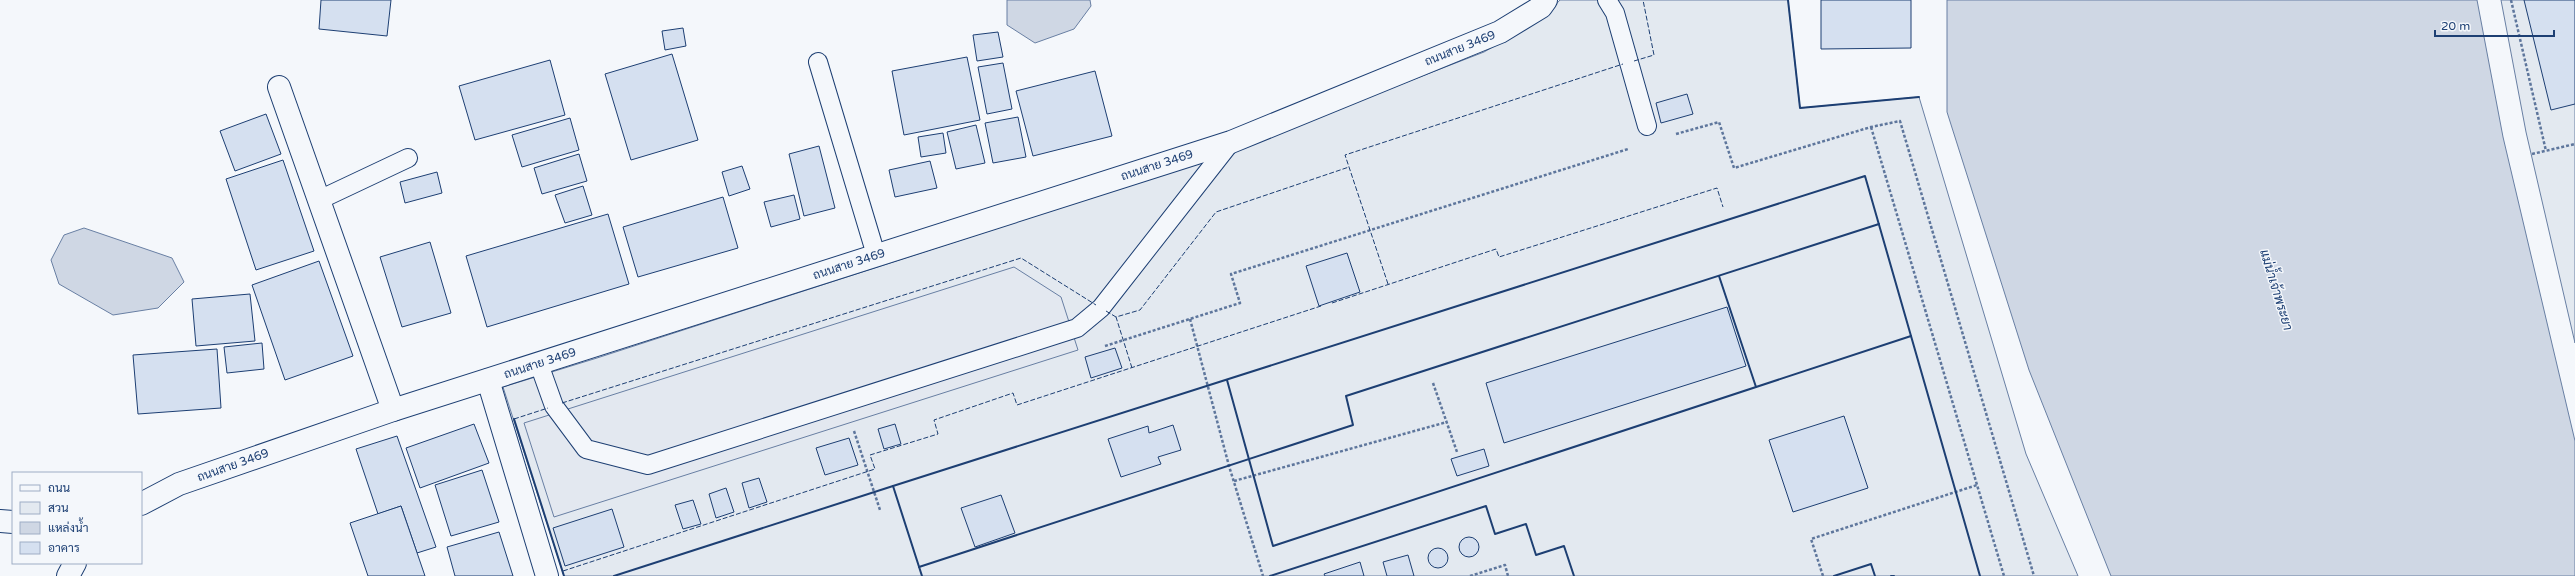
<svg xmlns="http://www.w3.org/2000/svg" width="2575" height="576" viewBox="0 0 2575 576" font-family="'Varela Round',Sarabun,sans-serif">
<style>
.green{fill:#e3e9f0;stroke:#687fa3}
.parking{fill:#e3e8f0;stroke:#687fa3}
.water{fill:#cfd7e4;stroke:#687fa3}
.building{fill:#d5e0f0;stroke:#1d3f73}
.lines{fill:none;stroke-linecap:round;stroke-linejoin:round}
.service-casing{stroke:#1d3f73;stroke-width:20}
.minor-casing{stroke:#1d3f73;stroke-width:24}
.tertiary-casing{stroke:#1d3f73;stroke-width:24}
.path{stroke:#5e769c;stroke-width:2.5;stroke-dasharray:3 2;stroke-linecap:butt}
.service{stroke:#f4f7fb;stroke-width:18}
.minor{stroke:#f4f7fb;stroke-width:22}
.tertiary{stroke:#f4f7fb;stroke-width:22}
.fence{stroke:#1d3f73;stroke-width:1;stroke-dasharray:5 2;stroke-linecap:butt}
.wall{stroke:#1d3f73;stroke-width:2}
.labels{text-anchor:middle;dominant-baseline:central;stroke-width:3;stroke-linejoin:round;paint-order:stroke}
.street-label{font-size:12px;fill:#1d3f73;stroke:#f4f7fb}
.water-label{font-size:13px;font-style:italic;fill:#1d3f73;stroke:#f4f7fb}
</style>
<rect width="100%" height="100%" fill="#f4f7fb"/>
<g class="green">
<path d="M 1560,0 L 1788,0 L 1800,108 L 1919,97 L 2026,454 L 2078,576 L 564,576 L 503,387 L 597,358 L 1195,164 L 1484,52 L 1542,19 Z"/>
<path d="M 2501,0 L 2575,0 L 2575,343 L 2526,132 Z"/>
</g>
<path class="parking" d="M 1014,267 L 1061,297 L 1078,350 L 554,517 L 524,423 Z"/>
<g class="water">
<path d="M 1007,0 L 1090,0 L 1091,6 L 1074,29 L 1035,43 L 1007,25 Z"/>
<path d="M 1947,0 L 2477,0 L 2503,137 L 2575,441 L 2575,576 L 2111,576 L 2029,370 L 1947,112 Z"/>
<path d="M 84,228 L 172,258 L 184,282 L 158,308 L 113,315 L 59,284 L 51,260 L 64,235 Z"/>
</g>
<g class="building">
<path d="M 321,0 L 391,0 L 387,36 L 319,29 Z"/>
<path d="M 1821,0 L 1911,0 L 1911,48 L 1821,49 Z"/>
<path d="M 2524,0 L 2575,0 L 2575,104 L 2551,110 Z"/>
<path d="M 683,28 L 686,46 L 665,50 L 662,31 Z"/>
<path d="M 998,32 L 1003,57 L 977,61 L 973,35 Z"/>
<path d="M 672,54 L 698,140 L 631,160 L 605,74 Z"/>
<path d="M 967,57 L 980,120 L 904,135 L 892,71 Z"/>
<path d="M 550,60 L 565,115 L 475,140 L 459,86 Z"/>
<path d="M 1003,63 L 1012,109 L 987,114 L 978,67 Z"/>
<path d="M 1095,71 L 1112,136 L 1033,156 L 1016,91 Z"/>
<path d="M 1687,94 L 1693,114 L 1661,123 L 1656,103 Z"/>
<path d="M 266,114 L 281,154 L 235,171 L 220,131 Z"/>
<path d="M 1018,117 L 1026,157 L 993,163 L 985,123 Z"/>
<path d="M 570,118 L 579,150 L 522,167 L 512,135 Z"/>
<path d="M 976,125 L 985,163 L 956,169 L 947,132 Z"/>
<path d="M 943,133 L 946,153 L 921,157 L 918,137 Z"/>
<path d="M 819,146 L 835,208 L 804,216 L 789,154 Z"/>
<path d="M 579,154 L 587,181 L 542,194 L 534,168 Z"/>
<path d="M 283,160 L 314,251 L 256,270 L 226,179 Z"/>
<path d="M 930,161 L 937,188 L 895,197 L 889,170 Z"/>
<path d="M 742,166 L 750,189 L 729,196 L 722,172 Z"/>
<path d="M 437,172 L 442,193 L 405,203 L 400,182 Z"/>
<path d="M 583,186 L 592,215 L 565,223 L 555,195 Z"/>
<path d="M 794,195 L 800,219 L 771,227 L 764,202 Z"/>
<path d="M 723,197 L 738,248 L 638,277 L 623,227 Z"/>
<path d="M 608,214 L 629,284 L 487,327 L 466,256 Z"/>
<path d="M 430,242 L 451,313 L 402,327 L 380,257 Z"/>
<path d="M 1347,253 L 1360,292 L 1319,306 L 1306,266 Z"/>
<path d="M 319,261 L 353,356 L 285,380 L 252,285 Z"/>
<path d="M 250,294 L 255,341 L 196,346 L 192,299 Z"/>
<path d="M 1727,307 L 1746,366 L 1504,443 L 1486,383 Z"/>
<path d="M 262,343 L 264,369 L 227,373 L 224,347 Z"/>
<path d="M 1115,348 L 1122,368 L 1091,378 L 1085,357 Z"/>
<path d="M 217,349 L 221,408 L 138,414 L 133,355 Z"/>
<path d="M 1844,416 L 1868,488 L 1793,512 L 1769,440 Z"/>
<path d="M 474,424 L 489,463 L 420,488 L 406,448 Z"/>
<path d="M 895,424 L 901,444 L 884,449 L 878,429 Z"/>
<path d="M 1173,425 L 1181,450 L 1158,457 L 1161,464 L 1121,477 L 1108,439 L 1148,426 L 1149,433 Z"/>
<path d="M 397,436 L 436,547 L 417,553 L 401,506 L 378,514 L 356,449 Z"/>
<path d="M 849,438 L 858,465 L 825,475 L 816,448 Z"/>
<path d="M 1484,449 L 1489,466 L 1457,476 L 1451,459 Z"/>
<path d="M 482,470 L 499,522 L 451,536 L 435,485 Z"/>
<path d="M 759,478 L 767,502 L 749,508 L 742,483 Z"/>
<path d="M 726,488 L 734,512 L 716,518 L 709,494 Z"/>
<path d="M 1001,495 L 1015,533 L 975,547 L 961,508 Z"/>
<path d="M 693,500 L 701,524 L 683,529 L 675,505 Z"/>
<path d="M 401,506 L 425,576 L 368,576 L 350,523 Z"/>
<path d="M 612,509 L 624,547 L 565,566 L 553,528 Z"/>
<path d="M 499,532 L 513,576 L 455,576 L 447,547 Z"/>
<circle cx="1469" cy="547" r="10"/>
<circle cx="1438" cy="558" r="10"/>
<path d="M 1408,555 L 1414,576 L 1387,576 L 1383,562 Z"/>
<path d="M 1360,562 L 1364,576 L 1325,576 L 1324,574 Z"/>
</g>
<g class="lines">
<g class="service-casing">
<g id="service">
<path d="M 1607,0 L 1615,13 L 1647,126"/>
<path d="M 818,62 L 876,255"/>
<path d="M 319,200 L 408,158"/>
<path d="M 539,364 L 554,406 L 586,449 L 648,465 L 1077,328 L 1101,308 L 1231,142"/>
</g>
</g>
<g class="minor-casing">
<g id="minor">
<path d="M 279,87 L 393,410"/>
<path d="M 488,380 L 547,576"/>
<path d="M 0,521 L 13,522"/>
</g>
</g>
<g class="tertiary-casing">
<g id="tertiary">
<path d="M 141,504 L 179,484 L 393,410 L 1231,142 L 1500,32 L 1541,7 L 1546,0"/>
<path d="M 68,576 L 75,563"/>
</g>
</g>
<g class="path">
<path d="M 2511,0 L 2546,151"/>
<path d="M 1871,127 L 2004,576"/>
<path d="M 1676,134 L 1719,122 L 1734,168 L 1871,127 L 1900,121 L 2034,576"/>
<path d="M 2532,154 L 2575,144"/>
<path d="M 1190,319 L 1229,466 L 1263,576"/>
<path d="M 1105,346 L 1240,303 L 1231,274 L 1628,149"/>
<path d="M 1433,383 L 1457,452"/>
<path d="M 854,431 L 880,510"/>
<path d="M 1234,481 L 1447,422"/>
<path d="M 1470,576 L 1505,565 L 1508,576"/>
<path d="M 1823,576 L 1811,539 L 1977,485"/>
</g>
<use href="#service" class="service"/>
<use href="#minor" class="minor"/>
<use href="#tertiary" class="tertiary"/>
<g class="fence">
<path d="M 1634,61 L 1654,55 L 1643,0"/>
<path d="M 1388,284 L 1345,155 L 1623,64"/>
<path d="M 1332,303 L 1496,249 L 1499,257 L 1717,188 L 1723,207"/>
<path d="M 1106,311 L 1116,317"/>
<path d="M 1132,368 L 1116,317 L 1140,310 L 1216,212 L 1349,167"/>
<path d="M 562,403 L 1021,258 L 1096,305"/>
<path d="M 514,419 L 548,408"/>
<path d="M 563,571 L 875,469 L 870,455 L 938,434 L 934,420 L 1013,393 L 1017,405 L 1321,306"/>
</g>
<g class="wall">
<path d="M 1788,0 L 1800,108 L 1919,97"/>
<path d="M 1719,276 L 1756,387"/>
<path d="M 1227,380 L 1273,546 L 1911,336"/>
<path d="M 514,419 L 564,576"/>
<path d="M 919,567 L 1353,425 L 1346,396 L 1879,224"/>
<path d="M 614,576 L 893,486"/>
<path d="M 922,576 L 893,486 L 1865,176 L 1980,576"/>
<path d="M 1270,576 L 1486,506 L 1495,534 L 1526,524 L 1536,555 L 1564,546 L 1574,576"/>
<path d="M 1834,576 L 1871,564 L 1875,576"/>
<path d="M 1891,576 L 1894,576"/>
</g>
</g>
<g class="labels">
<g class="street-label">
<text transform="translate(1460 48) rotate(-22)">ถนนสาย 3469</text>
<text transform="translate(1157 165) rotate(-18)">ถนนสาย 3469</text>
<text transform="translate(849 264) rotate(-18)">ถนนสาย 3469</text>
<text transform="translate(540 363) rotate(-18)">ถนนสาย 3469</text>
<text transform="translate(233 465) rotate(-20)">ถนนสาย 3469</text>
</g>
<g class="water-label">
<text transform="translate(2276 290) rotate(73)">แม่น้ำเจ้าพระยา</text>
</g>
</g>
<rect x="12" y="472" width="130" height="92" fill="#f4f7fb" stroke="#9eadc5"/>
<rect x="20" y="485" width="20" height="6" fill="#f4f7fb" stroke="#9eadc5"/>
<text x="48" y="492" font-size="12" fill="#1d3f73">ถนน</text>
<rect x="20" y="502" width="20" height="12" fill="#e3e9f0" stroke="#9eadc5"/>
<text x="48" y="512" font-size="12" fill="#1d3f73">สวน</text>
<rect x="20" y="522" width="20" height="12" fill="#cfd7e4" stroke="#9eadc5"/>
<text x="48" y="532" font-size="12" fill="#1d3f73">แหล่งน้ำ</text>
<rect x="20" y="542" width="20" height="12" fill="#d5e0f0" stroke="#9eadc5"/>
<text x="48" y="552" font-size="12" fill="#1d3f73">อาคาร</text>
<path d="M2435 30v6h119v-6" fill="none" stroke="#1d3f73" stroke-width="2"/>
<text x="2441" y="30" font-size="12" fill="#1d3f73" stroke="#f4f7fb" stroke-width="3" paint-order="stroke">20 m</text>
</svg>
